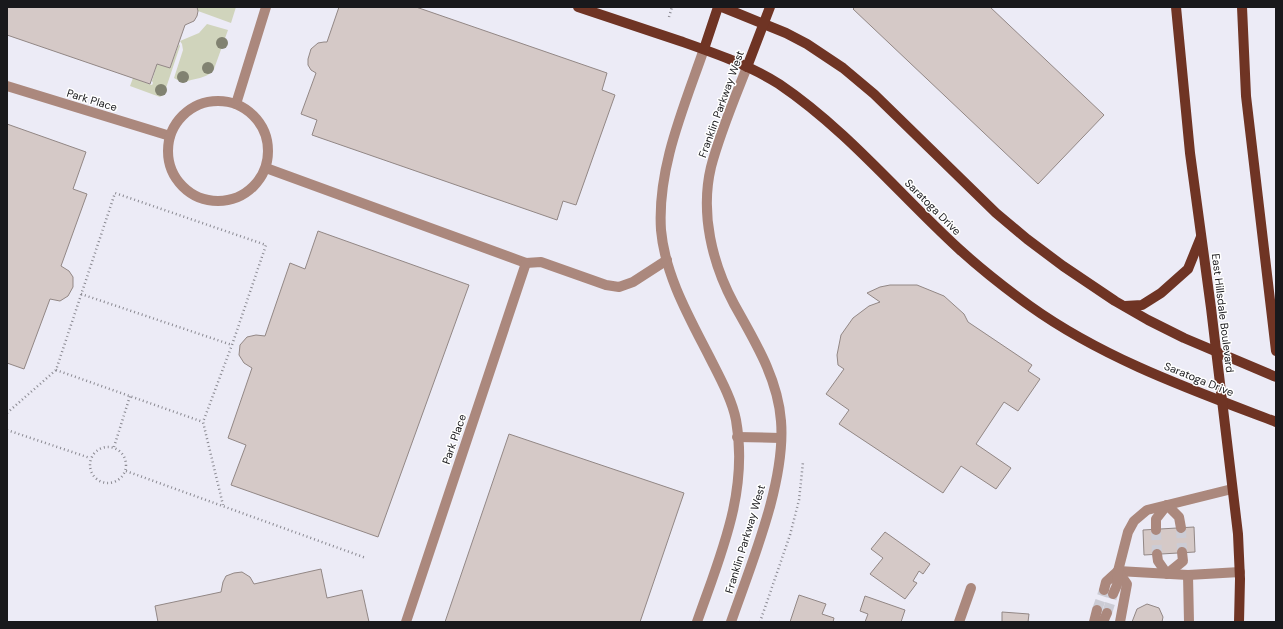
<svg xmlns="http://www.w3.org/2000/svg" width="1283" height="629" viewBox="0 0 1283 629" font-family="'DM Sans',sans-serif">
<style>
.green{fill:#d0d4bc}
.building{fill:#d5c9c7;stroke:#928785}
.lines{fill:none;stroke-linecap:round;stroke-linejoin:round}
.minor-tunnel{stroke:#ccccd5;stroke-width:10;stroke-dasharray:10 5;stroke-linecap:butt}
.path{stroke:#8a8991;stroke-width:2.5;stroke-dasharray:1 3;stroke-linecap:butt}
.minor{stroke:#ab887d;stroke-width:10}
.major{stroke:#6f3424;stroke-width:10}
.tree{fill:#818271}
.labels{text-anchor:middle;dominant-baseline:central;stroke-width:3;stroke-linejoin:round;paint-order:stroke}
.street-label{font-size:11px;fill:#19191c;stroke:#fff}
</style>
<rect width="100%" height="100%" fill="#ecebf6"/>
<g class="green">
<path d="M 197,7 L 236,7 L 231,23 L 198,11 Z"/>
<path d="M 207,24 L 228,30 L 214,69 C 208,79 193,78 183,83 L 174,78 L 183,50 L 182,44 L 180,41 L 199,33 Z"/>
<path d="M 179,44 L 180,46 L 164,94 L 160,97 L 130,86 L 133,78 L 152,85 L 153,83 L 152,81 L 157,64 L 170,68 Z"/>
</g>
<g class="building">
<path d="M 7,7 L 197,7 L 198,11 L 197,16 L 194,21 L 185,25 L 170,68 L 157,64 L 150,84 L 7,35 Z"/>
<path d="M 339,7 L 416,7 L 607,73 L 602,90 L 615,95 L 576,205 L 563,201 L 557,220 L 312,135 L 317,120 L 301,114 L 316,73 L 311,70 L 308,65 L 308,59 L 311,49 L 318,43 L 324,42 L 327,42 Z"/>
<path d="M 855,7 L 990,7 L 1104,115 L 1038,184 L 853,9 Z"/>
<path d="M 7,124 L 86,152 L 73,189 L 87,194 L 61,266 L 69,271 L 73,277 L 73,287 L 68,296 L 60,301 L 50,299 L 24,369 L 7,363 Z"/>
<path d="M 318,231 L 469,285 L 378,537 L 231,485 L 246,445 L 228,438 L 252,368 L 244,363 L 239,355 L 240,345 L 247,337 L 256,335 L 265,336 L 290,263 L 305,269 Z"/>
<path d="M 890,285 L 917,285 L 944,296 L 964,314 L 968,322 L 1032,365 L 1028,371 L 1040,379 L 1018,411 L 1004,402 L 976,444 L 1011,468 L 996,489 L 961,466 L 943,493 L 839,424 L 849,410 L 826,394 L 844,369 L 838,365 L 837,355 L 841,335 L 853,318 L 869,306 L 880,302 L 867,293 L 880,287 Z"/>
<path d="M 509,434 L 684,493 L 640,622 L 445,622 Z"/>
<path d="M 1194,527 L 1195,552 L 1144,555 L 1143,530 Z"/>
<path d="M 885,532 L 930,564 L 923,574 L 919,571 L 913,581 L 917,583 L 905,599 L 870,574 L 883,558 L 871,549 Z"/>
<path d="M 321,569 L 327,598 L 362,590 L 369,622 L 158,622 L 155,606 L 221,592 L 223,582 L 226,576 L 234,573 L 242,572 L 250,577 L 254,584 Z"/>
<path d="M 799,595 L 826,604 L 822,614 L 834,618 L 833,622 L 790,622 Z"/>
<path d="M 865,596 L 905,610 L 901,622 L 865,622 L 868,614 L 860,611 Z"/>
<path d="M 1147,604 L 1159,608 L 1163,617 L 1162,622 L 1132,622 L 1137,609 Z"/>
<path d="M 1002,612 L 1029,614 L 1028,622 L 1002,622 Z"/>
</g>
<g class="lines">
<g class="minor-tunnel">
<path d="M 1181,528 L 1182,552"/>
<path d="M 1156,530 L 1157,554"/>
<path d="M 1097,610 L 1104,590"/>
<path d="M 1107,613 L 1113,594"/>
</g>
<g class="path">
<path d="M 669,17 L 672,7"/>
<path d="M 81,294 L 232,345"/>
<path d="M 56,370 L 203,422"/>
<path d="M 7,413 L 56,370 L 115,193 L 266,245 L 232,345 L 203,422 L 223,505"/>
<path d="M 7,430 L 90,458"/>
<circle cx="108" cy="465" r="18"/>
<path d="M 114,447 L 130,396"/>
<path d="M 126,471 L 366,558"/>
<path d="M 760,622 L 790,535 L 799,500 L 803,462"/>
</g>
<g class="minor">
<path d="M 7,86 L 170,136"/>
<circle cx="218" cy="151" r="50"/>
<path d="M 236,104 L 266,7"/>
<path d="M 266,168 L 526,263 L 541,262 L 606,285 L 619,287 L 633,282 L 667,260"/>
<path d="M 737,437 L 781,438"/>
<path d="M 1156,530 L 1156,519 L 1167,505 L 1179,517 L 1181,528"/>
<path d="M 1157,554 L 1158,561 L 1167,574 L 1183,561 L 1182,552"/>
<path d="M 1118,571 L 1188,575 L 1240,572"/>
<path d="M 1118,571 L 1127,584 L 1120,622"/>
<path d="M 1188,575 L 1189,622"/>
<path d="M 1104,590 L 1106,582 L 1118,571 L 1128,532 L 1134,521 L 1147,510 L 1232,489"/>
<path d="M 1113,594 L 1117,585 L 1118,571"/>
<path d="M 406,622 L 526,263"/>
<path d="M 697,622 C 720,556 749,492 736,420 C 732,399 719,376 709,356 C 689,317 665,275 661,230 C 657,168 684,107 704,49"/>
<path d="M 731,622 C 751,564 786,482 781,421 C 778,378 754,340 734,304 C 712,263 700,213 711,167 C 720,133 734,100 747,67"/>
<path d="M 959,622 L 971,588"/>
<path d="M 1094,622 L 1097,610"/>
<path d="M 1103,622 L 1107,613"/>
</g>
<g class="major">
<path d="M 578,7 C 612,18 646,30 680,41 C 714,53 749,65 779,84 C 847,130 899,194 959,249 C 981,269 1005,288 1030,306 C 1104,359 1192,390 1276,422"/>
<path d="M 722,7 L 786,33 L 807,44 L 843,68 L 874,94 L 996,213 L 1027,239 L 1063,266 L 1115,301 L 1148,320 L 1184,338 L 1276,377"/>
<path d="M 1176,7 L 1190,153 L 1211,308 L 1238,534 L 1240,579 L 1239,622"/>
<path d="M 1242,7 L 1246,96 L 1276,351"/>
<path d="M 704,49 L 718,7"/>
<path d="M 747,67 L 770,7"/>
<path d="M 1125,306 L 1142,305 L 1161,293 L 1188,269 L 1201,237"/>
</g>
</g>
<g class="tree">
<circle cx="222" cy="43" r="6"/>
<circle cx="208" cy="68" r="6"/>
<circle cx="183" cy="77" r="6"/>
<circle cx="161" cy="90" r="6"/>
</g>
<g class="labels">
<g class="street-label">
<text transform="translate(92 100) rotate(17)">Park Place</text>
<text transform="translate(721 104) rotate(-70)">Franklin Parkway West</text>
<text transform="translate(933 207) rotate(45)">Saratoga Drive</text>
<text transform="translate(1223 313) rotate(83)">East Hillsdale Boulevard</text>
<text transform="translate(1199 379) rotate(22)">Saratoga Drive</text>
<text transform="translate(454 439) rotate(-71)">Park Place</text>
<text transform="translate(745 539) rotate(-73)">Franklin Parkway West</text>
</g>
</g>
<rect width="1283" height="629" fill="none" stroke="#19191c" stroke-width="16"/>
</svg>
